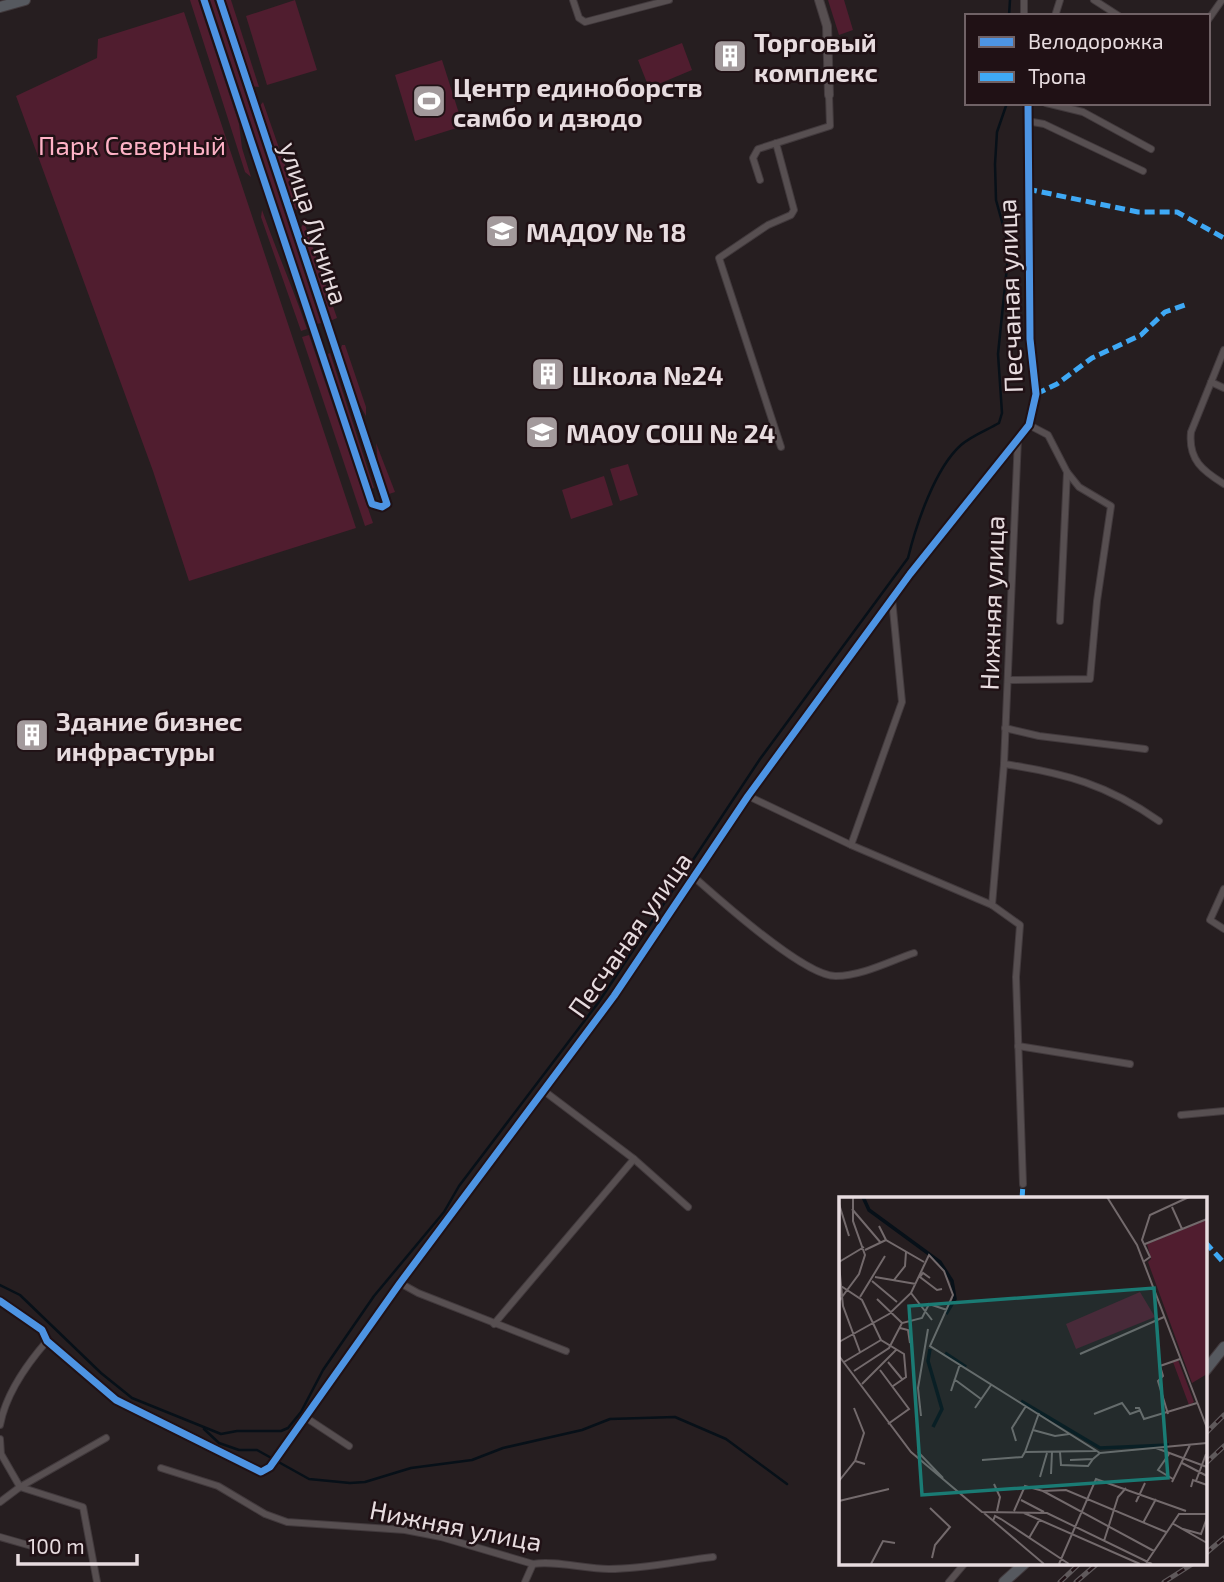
<svg xmlns="http://www.w3.org/2000/svg" width="1224" height="1582" viewBox="0 0 1224 1582" font-family="'Exo 2',sans-serif">
<style>
.green{fill:#501d2f}
.lines{fill:none;stroke-linecap:round;stroke-linejoin:round}
.stream{stroke:#071018;stroke-width:2.5}
.minor-casing{stroke:#423a3d;stroke-width:8}
.tertiary-casing{stroke:#423a3d;stroke-width:10}
.primary-casing{stroke:#423a3d;stroke-width:12}
.minor{stroke:#574f51;stroke-width:6}
.tertiary{stroke:#574f51;stroke-width:8}
.primary{stroke:#56595f;stroke-width:10}
.rail-casing{stroke:#5f595b;stroke-width:5}
.rail{stroke:#201115;stroke-width:2.5;stroke-dasharray:8;stroke-linecap:butt}
.quiet{stroke:#3fa9f5;stroke-width:5;stroke-dasharray:10 5;stroke-linecap:butt}
.cycleway-casing{stroke:#201115;stroke-width:11}
.cycleway{stroke:#4d94e3;stroke-width:7}
.labels{text-anchor:middle;dominant-baseline:central;stroke-width:5;stroke-linejoin:round;paint-order:stroke}
.poi-label{font-size:26px;font-weight:bold;fill:#e7dcdf;stroke:#201115;text-anchor:start}
.park-label{font-size:26px;fill:#feb2c6;stroke:#201115}
.street-label{font-size:26px;fill:#e7dcdf;stroke:#201115}
.inset-river{fill:none;stroke:#071018;stroke-width:3.5}
.inset-road{fill:none;stroke:#736a6c;stroke-width:2}
.view{fill:#1a7b74;fill-opacity:0.15;stroke:#1a7b74;stroke-width:3.5}
.inset-edge{fill:none;stroke:#e7dcdf;stroke-width:3.5}
</style>
<rect width="100%" height="100%" fill="#261e20"/>
<g class="green">
<path d="M 190,0 L 198,0 L 239,124 L 242,148 L 251,177 L 245,172 Z"/>
<path d="M 210,0 L 214,0 L 321,323 L 317,324 Z"/>
<path d="M 224,0 L 231,0 L 259,87 L 251,86 Z"/>
<path d="M 295,0 L 317,70 L 267,85 L 246,16 Z"/>
<path d="M 828,0 L 844,0 L 853,30 L 839,35 Z"/>
<path d="M 184,12 L 356,528 L 189,581 L 153,471 L 16,96 L 97,58 L 98,39 Z"/>
<path d="M 682,43 L 692,70 L 649,88 L 638,60 Z"/>
<path d="M 442,60 L 463,126 L 415,141 L 395,75 Z"/>
<path d="M 263,102 L 301,211 L 292,208 L 258,108 Z"/>
<path d="M 262,210 C 276,250 293,288 307,329 L 301,331 L 261,217 Z"/>
<path d="M 304,222 L 337,318 L 330,321 L 300,230 Z"/>
<path d="M 309,335 L 373,523 L 365,526 L 302,337 Z"/>
<path d="M 342,345 L 345,345 L 366,407 L 366,416 L 357,400 L 340,351 Z"/>
<path d="M 330,353 L 374,488 L 371,489 L 326,355 Z"/>
<path d="M 376,443 L 395,492 L 389,494 L 378,463 Z"/>
<path d="M 628,464 L 638,495 L 620,501 L 610,469 Z"/>
<path d="M 604,476 L 613,505 L 571,519 L 562,490 Z"/>
</g>
<g class="lines">
<g class="stream">
<path d="M 1009,16 L 1010,0"/>
<path d="M 0,1285 L 20,1295 L 101,1373 L 132,1398 L 221,1434 L 237,1431 L 281,1431 L 288,1428 L 301,1412 L 323,1370 L 374,1296 L 444,1212 L 459,1186 L 598,1003 L 760,759 L 908,558 C 916,525 935,468 961,445 C 971,436 987,430 999,423 L 1002,413 L 998,354 L 1009,247 L 996,200 L 995,164 L 997,132 L 1007,103"/>
<path d="M 204,1429 L 219,1443 L 239,1450 L 257,1450 L 309,1479 L 350,1483 L 365,1482 L 411,1468 L 472,1460 L 503,1448 L 582,1430 L 610,1419 L 675,1417 L 726,1439 L 787,1484"/>
</g>
<g class="minor-casing">
<g id="minor">
<path d="M 204,0 L 372,504 L 382,507 L 387,504 L 220,0"/>
<path d="M 573,0 L 579,18 L 585,22 L 669,0"/>
<path d="M 1024,0 L 1024,16"/>
<path d="M 1094,0 L 1119,16"/>
<path d="M 1055,16 L 1060,0"/>
<path d="M 1208,20 L 1222,0"/>
<path d="M 1046,103 L 1083,112 L 1151,149"/>
<path d="M 1027,121 L 1044,124 L 1143,171"/>
<path d="M 776,143 L 794,210 L 791,215 L 768,225 L 719,258 L 781,447"/>
<path d="M 760,180 L 753,158 L 758,149 L 830,126 L 829,95"/>
<path d="M 1224,350 L 1191,432 C 1188,460 1203,471 1224,484"/>
<path d="M 1211,382 L 1224,388"/>
<path d="M 1029,425 L 1048,435 L 1067,472 L 1060,621"/>
<path d="M 1018,438 L 1004,764 L 992,905 L 1020,925 L 1016,977 L 1023,1184"/>
<path d="M 1008,680 L 1090,679 L 1097,601 L 1111,506 L 1079,487 L 1067,472"/>
<path d="M 1005,728 L 1039,736 L 1145,749"/>
<path d="M 1004,764 C 1065,773 1108,785 1159,821"/>
<path d="M 748,796 L 851,845 L 992,905"/>
<path d="M 851,845 L 902,702 L 892,599"/>
<path d="M 695,878 C 720,900 805,977 836,976 C 862,976 890,961 914,953"/>
<path d="M 1224,889 L 1210,920 L 1224,929"/>
<path d="M 1018,1046 L 1130,1064"/>
<path d="M 544,1091 L 634,1159 L 688,1207"/>
<path d="M 1181,1115 L 1224,1111"/>
<path d="M 400,1283 L 418,1293 L 566,1351"/>
<path d="M 0,1301 L 42,1330 L 47,1341 L 116,1400 L 261,1472 L 270,1467 L 400,1283 L 614,996 L 748,796 L 910,574 L 1029,425 L 1036,394 L 1030,339 L 1028,103"/>
<path d="M 494,1324 L 634,1159"/>
<path d="M 305,1417 L 349,1446"/>
<path d="M 0,1425 C 6,1393 27,1364 47,1341"/>
<path d="M 0,1439 L 1,1454 L 20,1487 L 83,1507 L 97,1582"/>
<path d="M 161,1468 L 218,1486 L 265,1514 L 287,1522 L 405,1530 L 441,1537 L 533,1564 C 554,1560 585,1569 609,1569 C 643,1569 679,1561 713,1557"/>
<path d="M 0,1502 L 20,1487 L 106,1438"/>
<path d="M 0,1537 L 35,1547"/>
<path d="M 525,1582 L 533,1564"/>
<path d="M 949,1582 L 965,1563"/>
</g>
</g>
<g class="tertiary-casing">
<path id="tertiary" d="M 819,0 L 827,26 L 829,95"/>
</g>
<g class="primary-casing">
<g id="primary">
<path d="M 0,7 L 25,0"/>
<path d="M 1205,1371 L 1224,1347"/>
<path d="M 1004,1582 L 1025,1563"/>
</g>
</g>
<use href="#minor" class="minor"/>
<use href="#tertiary" class="tertiary"/>
<use href="#primary" class="primary"/>
<g class="rail-casing">
<g id="rail">
<path d="M 1205,1434 L 1224,1415"/>
<path d="M 1205,1464 L 1224,1446"/>
<path d="M 1205,1554 L 1224,1538"/>
<path d="M 1060,1582 L 1080,1563"/>
<path d="M 1076,1582 L 1098,1563"/>
<path d="M 1164,1582 L 1194,1563"/>
</g>
</g>
<use href="#rail" class="rail"/>
<g class="quiet">
<path d="M 1027,189 L 1138,212 L 1177,212 L 1224,238"/>
<path d="M 1036,394 L 1057,384 L 1092,358 L 1141,335 L 1165,312 L 1185,305"/>
<path d="M 1022,1199 L 1023,1184"/>
<path d="M 1205,1242 L 1224,1263"/>
</g>
<g class="cycleway-casing">
<g id="cycleway">
<path d="M 204,0 L 372,504 L 382,507 L 387,504 L 220,0"/>
<path d="M 0,1301 L 42,1330 L 47,1341 L 116,1400 L 261,1472 L 270,1467 L 400,1283 L 614,996 L 748,796 L 910,574 L 1029,425 L 1036,394 L 1030,339 L 1028,103"/>
</g>
</g>
<use href="#cycleway" class="cycleway"/>
</g>
<defs>
<g id="building-square" transform="scale(1.75)"><rect x="-9" y="-9" width="18" height="18" rx="4" fill="#a39a9c" stroke="#201115"/><path d="M-4-6H4V6H1V3H-1V6H-4ZM-2.5-4.3h1.7v1.8h-1.7ZM.8-4.3h1.7v1.8H.8ZM-2.5-1h1.7V.8h-1.7ZM.8-1h1.7V.8H.8Z" fill="#fff"/></g>
<g id="stadium-square" transform="scale(1.75)"><rect x="-9" y="-9" width="18" height="18" rx="4" fill="#a39a9c" stroke="#201115"/><path d="M0-5a6.5 5 0 1 0 0 10a6.5 5 0 1 0 0-10ZM-3.5-1.8h7v3.6h-7Z" fill="#fff"/></g>
<g id="school-square" transform="scale(1.75)"><rect x="-9" y="-9" width="18" height="18" rx="4" fill="#a39a9c" stroke="#201115"/><path d="M0-5L7-2L0 1L-7-2ZM-4 1L0 2.5L4 1V4Q0 6-4 4Z" fill="#fff"/></g>
</defs>
<g fill-rule="evenodd">
<use href="#building-square" x="730" y="56"/>
<use href="#stadium-square" x="429" y="101"/>
<use href="#school-square" x="502" y="231"/>
<use href="#building-square" x="548" y="374"/>
<use href="#school-square" x="542" y="432"/>
<use href="#building-square" x="32" y="735"/>
</g>
<g class="labels">
<g class="poi-label">
<text x="754" y="41">Торговый<tspan x="754" dy="30">комплекс</tspan></text>
<text x="453" y="86">Центр единоборств<tspan x="453" dy="30">самбо и дзюдо</tspan></text>
<text x="526" y="231">МАДОУ № 18</text>
<text x="572" y="374">Школа №24</text>
<text x="566" y="432">МАОУ СОШ № 24</text>
<text x="56" y="720">Здание бизнес<tspan x="56" dy="30">инфрастуры</tspan></text>
</g>
<g class="park-label">
<text x="132" y="144">Парк Северный</text>
</g>
<g class="street-label">
<text transform="translate(315 223) rotate(72)">улица Лунина</text>
<text transform="translate(1009 296) rotate(-92)">Песчаная улица</text>
<text transform="translate(991 603) rotate(-88)">Нижняя улица</text>
<text transform="translate(629 934) rotate(-55)">Песчаная улица</text>
<text transform="translate(456 1525) rotate(11)">Нижняя улица</text>
</g>
</g>
<g transform="translate(839 1197)">
<rect width="368" height="368" fill="#261e20"/>
<path d="M 367,23 L 368,177 L 353,186 L 309,65 L 312,62 L 308,47 ZM 301,95 L 316,120 L 237,152 L 227,127 ZM 339,163 L 355,205 L 350,208 L 334,165 Z" fill="#501d2f"/>
<path class="inset-river" d="M 24,0 L 30,13 L 101,65 L 113,84 L 116,102 L 107,117M 91,152 L 89,164 L 103,212 L 94,230M 106,156 L 127,170M 182,204 L 261,251 L 330,248"/>
<path class="inset-road" d="M 268,0 L 298,48 L 368,231M 0,7 L 10,39M 333,10 L 343,32M 13,12 L 42,46M 40,29 L 47,43 L 85,65M 306,47 L 368,22M 26,53 L 47,43M 0,65 L 25,50M 304,65 L 311,60 L 303,43 L 311,18 L 350,0M 0,67 L 4,109 L 21,155M 36,80 L 77,87M 91,81 L 84,76 L 81,80 L 98,93 L 103,92M 55,83 L 66,69 L 67,55M 33,84 L 58,105M 2,89 L 23,103 L 42,143 L 65,157 L 67,180 L 54,189M 72,96 L 93,123M 21,100 L 46,59M 38,102 L 63,126M 0,104 L 20,77 L 26,58 L 14,24 L 14,0M 61,131 L 69,133 L 71,146M 0,145 L 50,117 L 72,96 L 90,58 L 105,74 L 114,98 L 91,149 L 261,256 L 368,246M 241,157 L 325,120M 0,159 L 72,255 L 143,315 L 208,316 L 313,367M 5,165 L 42,143M 49,165 L 63,182M 41,173 L 70,212 L 49,227M 15,174 L 50,151 L 63,126 L 83,121 L 90,107 L 108,113M 115,182 L 142,202M 23,187 L 58,152M 112,194 L 121,167M 15,211 L 25,236 L 16,264M 136,211 L 152,188M 296,211 L 300,211 L 305,222 L 358,206M 255,217 L 283,206 L 291,217 L 302,213M 329,217 L 319,184 L 324,179 L 321,169 L 341,162M 82,219 L 79,191 L 89,132M 194,233 L 216,239 L 230,237M 177,244 L 173,231 L 187,209M 317,251 L 368,270M 79,255 L 104,281M 186,255 L 200,216M 221,255 L 222,268 L 249,269 L 254,262M 330,257 L 319,273 L 334,282M 143,263 L 183,260 L 186,255 L 257,254M 231,263 L 254,262 L 261,256M 343,266 L 368,279M 212,277 L 213,255M 201,280 L 208,256M 0,284 L 16,264 L 26,267M 357,284 L 367,257M 333,285 L 351,248M 155,287 L 161,300 L 158,314M 352,290 L 354,283 L 368,288M 204,294 L 315,354M 182,303 L 205,315M 0,304 L 50,292M 297,305 L 306,286M 91,311 L 111,330 L 96,348 L 93,361M 175,314 L 186,289 L 204,294 L 227,293 L 327,335M 145,316 L 205,367M 185,316 L 301,367M 154,324 L 156,319 L 162,322 L 230,367M 304,326 L 317,302M 333,326 L 368,346M 344,332 L 362,337 L 368,321M 190,341 L 201,322M 265,344 L 279,300 L 287,291M 307,366 L 340,317 L 368,317M 32,367 L 44,344 L 56,346M 220,367 L 257,282 L 347,314"/>
<path class="view" d="M 315,91 L 329,281 L 83,298 L 70,109 Z"/>
<rect width="368" height="368" class="inset-edge"/>
</g>
<rect x="965" y="14" width="245" height="91" fill="#201115" stroke="#706266" stroke-width="2"/>
<rect x="979" y="37" width="35" height="10" fill="#4d94e3" stroke="#706266" stroke-width="2"/>
<text x="1028" y="49" font-size="21" fill="#e7dcdf">Велодорожка</text>
<rect x="979" y="72" width="35" height="10" fill="#3fa9f5" stroke="#706266" stroke-width="2"/>
<text x="1028" y="84" font-size="21" fill="#e7dcdf">Тропа</text>
<path d="M18 1554v10h119v-10" fill="none" stroke="#e7dcdf" stroke-width="3.5"/>
<text x="28" y="1554" font-size="21" fill="#e7dcdf" stroke="#201115" stroke-width="5" paint-order="stroke">100 m</text>
</svg>
